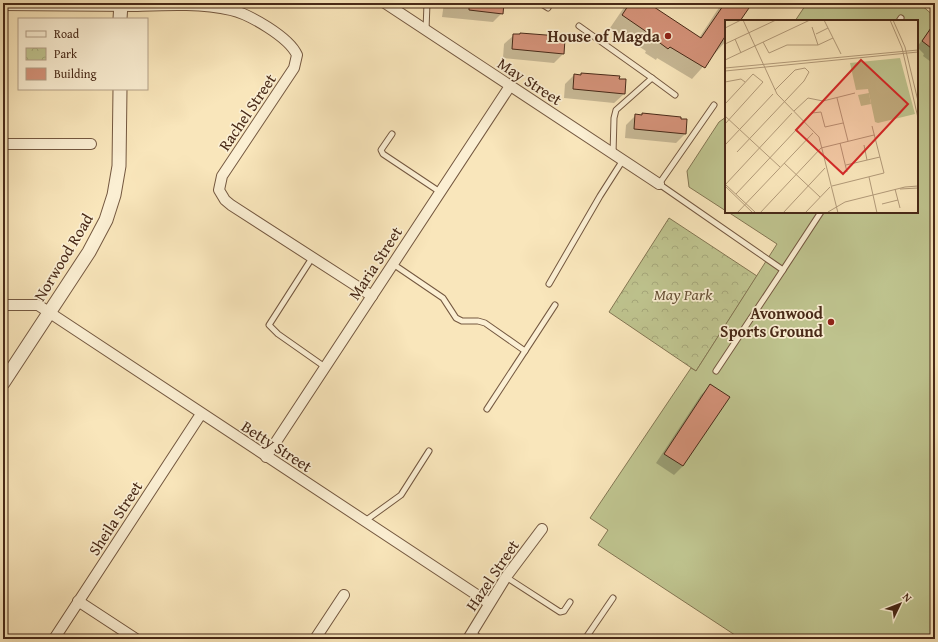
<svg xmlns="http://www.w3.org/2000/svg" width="938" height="642" viewBox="0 0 938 642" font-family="'Gentium Book Plus',serif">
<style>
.park{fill:url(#park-crowns);stroke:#847653}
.pitch{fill:#bfc48f;stroke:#847653}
.shadow{fill:#0003;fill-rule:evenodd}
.building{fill:#d49279;stroke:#482917}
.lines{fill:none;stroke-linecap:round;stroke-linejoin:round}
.service-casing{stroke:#745840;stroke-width:7}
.minor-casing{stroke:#745840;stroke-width:12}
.tertiary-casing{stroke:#745840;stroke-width:15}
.service{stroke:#fbefd3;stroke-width:5}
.minor{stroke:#fbefd3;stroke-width:10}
.tertiary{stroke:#fbefd3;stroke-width:13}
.poi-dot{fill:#8f2418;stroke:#fbefd3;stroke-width:1.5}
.labels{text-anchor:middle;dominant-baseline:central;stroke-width:3.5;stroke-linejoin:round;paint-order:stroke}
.poi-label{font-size:16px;font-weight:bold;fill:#482917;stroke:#fbefd3;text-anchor:end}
.street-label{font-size:16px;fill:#482917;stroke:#fbefd3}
.park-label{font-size:16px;font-style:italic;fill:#665035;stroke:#fbefd3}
.inset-road{fill:none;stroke:#b29a79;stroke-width:1}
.view{fill:#d62828;fill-opacity:0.15;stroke:#d62828;stroke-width:2}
.inset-edge{fill:none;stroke:#482917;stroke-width:2}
</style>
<defs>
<pattern id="park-crowns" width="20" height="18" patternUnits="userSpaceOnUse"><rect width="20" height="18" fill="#bfc48f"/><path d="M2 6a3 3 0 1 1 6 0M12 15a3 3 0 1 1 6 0" fill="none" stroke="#a6a87b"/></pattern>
</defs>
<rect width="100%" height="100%" fill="#f9e6bb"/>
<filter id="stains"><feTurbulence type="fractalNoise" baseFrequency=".005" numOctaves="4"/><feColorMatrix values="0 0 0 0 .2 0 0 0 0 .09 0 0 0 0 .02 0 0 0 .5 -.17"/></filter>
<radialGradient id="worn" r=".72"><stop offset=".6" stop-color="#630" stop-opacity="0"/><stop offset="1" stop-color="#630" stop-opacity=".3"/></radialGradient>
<path class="park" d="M 669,218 L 757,276 L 696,371 L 609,312 Z"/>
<g class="pitch">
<path d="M 807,3 L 919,3 L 935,17 L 935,639 L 741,639 L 598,545 L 608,530 L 590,518 L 691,368 L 696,371 L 777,244 L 728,212 L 917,212 L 917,21 L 795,21 Z"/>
<path d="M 726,117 L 726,211 L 689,187 L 687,171 L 719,122 Z"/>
</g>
<g class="shadow">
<path d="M 444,3 L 503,3 L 502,13 L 493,22 L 442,17 Z"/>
<path d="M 627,3 L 652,3 L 650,5 L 699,38 L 722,3 L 751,3 L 739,21 L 726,21 L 726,41 L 692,79 L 657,58 L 656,60 L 645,53 L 646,51 L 610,28 ZM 720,35 L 725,39 L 725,41 L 719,37 Z"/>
<path d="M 931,28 L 935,31 L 935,65 L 923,56 L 924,54 L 917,47 Z"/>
<path d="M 514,35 L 563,54 L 554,63 L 503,58 L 504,44 Z"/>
<path d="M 581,74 L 624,94 L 614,103 L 564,98 L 565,84 L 574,75 L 580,76 Z"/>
<path d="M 643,114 L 685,134 L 676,143 L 625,138 L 626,125 L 636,115 L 641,116 Z"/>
<path d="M 711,385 L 728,397 L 683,466 L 674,475 L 656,463 L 701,395 Z"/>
</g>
<g class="building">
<path d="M 469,3 L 504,3 L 503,14 L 469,10 Z"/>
<path d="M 630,3 L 648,3 L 701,38 L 725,3 L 743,3 L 749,8 L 740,21 L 726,21 L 726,35 L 705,68 L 670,47 L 668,49 L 656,40 L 657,39 L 622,15 Z"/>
<path d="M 935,22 L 935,51 L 922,41 Z"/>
<path d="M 520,33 L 559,36 L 558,38 L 565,39 L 564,54 L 512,49 L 513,34 L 520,34 Z"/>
<path d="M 581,73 L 620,76 L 619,79 L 626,79 L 625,94 L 573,89 L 574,74 L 581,75 Z"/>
<path d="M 642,113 L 681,117 L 681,119 L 687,119 L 686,134 L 634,129 L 635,114 L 642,115 Z"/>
<path d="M 710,384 L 730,397 L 683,466 L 664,454 Z"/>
</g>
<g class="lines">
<g class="service-casing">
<g id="service">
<path d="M 540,3 L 548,8"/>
<path d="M 899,21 L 901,18"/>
<path d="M 579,26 L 652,78 L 616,110 L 614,118 L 613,154"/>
<path d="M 426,30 L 427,3"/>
<path d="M 652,78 L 675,95"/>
<path d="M 714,105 L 659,184 L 783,270 L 821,212"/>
<path d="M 392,134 L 381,150 L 383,154 L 440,192"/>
<path d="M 312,258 L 269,325 L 278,334 L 325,367"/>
<path d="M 393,264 L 443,298 L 456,318 L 462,321 L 478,321 L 485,323 L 525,351 L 555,305"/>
<path d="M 549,284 L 600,196 L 623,160"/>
<path d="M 716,371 L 783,270"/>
<path d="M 487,409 L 525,351"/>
<path d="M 365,521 L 401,495 L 429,451"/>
<path d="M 506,577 L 560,612 L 564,611 L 570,602"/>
<path d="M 472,633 L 482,639"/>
<path d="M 585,639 L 613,598"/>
</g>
</g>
<g class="minor-casing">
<g id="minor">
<path d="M 385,3 L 659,184"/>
<path d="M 3,5 C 47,5 90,6 134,6 C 165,5 200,3 231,10 C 249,14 289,37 297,55 L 294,68 L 222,176 L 219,190 L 225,200 L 231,205 L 372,296"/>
<path d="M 3,144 L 91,144"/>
<path d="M 3,305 L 38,305 L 489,603"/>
<path d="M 266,457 L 510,86"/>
<path d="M 78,601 L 136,639"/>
<path d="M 54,639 L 201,414"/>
<path d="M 315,639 L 344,595"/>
<path d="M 468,639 L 506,577 L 542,529"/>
</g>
</g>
<g class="tertiary-casing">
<g id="tertiary">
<path d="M 120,19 L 121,3"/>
<path d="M 3,383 L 89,252 L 106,220 L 114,195 L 119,166 L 120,89"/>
</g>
</g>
<use href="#service" class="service"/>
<use href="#minor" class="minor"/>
<use href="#tertiary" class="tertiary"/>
</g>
<g class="poi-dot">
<circle cx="668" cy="36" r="4"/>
<circle cx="831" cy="322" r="4"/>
</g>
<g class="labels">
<g class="poi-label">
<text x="660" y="36">House of Magda</text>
<text x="823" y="313">Avonwood<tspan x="823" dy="18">Sports Ground</tspan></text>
</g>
<g class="street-label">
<text transform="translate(530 81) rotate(33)">May Street</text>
<text transform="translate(247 112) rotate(-56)">Rachel Street</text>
<text transform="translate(63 257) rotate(-59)">Norwood Road</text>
<text transform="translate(375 263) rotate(-57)">Maria Street</text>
<text transform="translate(277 446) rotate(33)">Betty Street</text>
<text transform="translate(115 518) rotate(-57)">Sheila Street</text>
<text transform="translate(492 575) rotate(-56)">Hazel Street</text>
</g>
<g class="park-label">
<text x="683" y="294">May Park</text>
</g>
</g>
<g transform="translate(725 20)">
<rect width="193" height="193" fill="#f9e6bb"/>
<path d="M 144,73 L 146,84 L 136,86 L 133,75 Z" fill="#bfc48f"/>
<path d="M 175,38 L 190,94 L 153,103 L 150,102 L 143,69 L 131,70 L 125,43 Z" fill="#bfc48f"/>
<path class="inset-road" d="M 18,0 L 52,74 L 94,117 L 113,193M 99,0 L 116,34M 165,0 L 177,28 L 193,98M 168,0 L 180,27 L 193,81M 87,7 L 93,25M 0,8 L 16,0M 91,14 L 103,8M 10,19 L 16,33M 38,22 L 44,33M 0,24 L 51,0M 44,33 L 62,25 L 93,25 L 108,18M 0,40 L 85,0M 0,48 L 193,30M 0,51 L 193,32M 0,62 L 16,59 L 20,62M 112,78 L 123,121M 0,84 L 28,54 L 38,62 L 0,104M 69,91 L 83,78 L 98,81 L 130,73M 0,96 L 55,147M 115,123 L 122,152M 0,125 L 48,74M 139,125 L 142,140M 12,132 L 79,61 L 84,52 L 80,48 L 70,50 L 50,70M 59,143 L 95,177M 121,145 L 155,137M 144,157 L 152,193M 0,165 L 67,93M 1,165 L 31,193M 0,166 L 28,193M 107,166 L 159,153 L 147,106M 170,169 L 175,188M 175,169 L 193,168M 11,174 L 87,93 L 96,92 L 100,107 L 118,103M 157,184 L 173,180M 103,192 L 120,182 L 180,167 L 193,166M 12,193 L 88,113M 35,193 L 96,128 L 149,115M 58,193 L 100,148M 80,193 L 105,167"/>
<path class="view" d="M 136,40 L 183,84 L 118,154 L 71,110 Z"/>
<rect width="193" height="193" class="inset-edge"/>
</g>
<rect width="938" height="642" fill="none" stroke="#f9e6bb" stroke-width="16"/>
<rect x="4" y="4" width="930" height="634" fill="none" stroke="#482917" stroke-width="2"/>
<rect x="8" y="8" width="922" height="626" fill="none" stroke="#482917"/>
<rect x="18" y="18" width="130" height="72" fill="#fbefd3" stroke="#b3a088"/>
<rect x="26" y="31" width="20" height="6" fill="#fbefd3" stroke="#b3a088"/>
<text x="54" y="38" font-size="12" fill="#482917">Road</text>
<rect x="26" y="48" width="20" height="12" fill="url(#park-crowns)" stroke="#b3a088"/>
<text x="54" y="58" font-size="12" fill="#482917">Park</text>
<rect x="26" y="68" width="20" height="12" fill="#d49279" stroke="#b3a088"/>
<text x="54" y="78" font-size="12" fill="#482917">Building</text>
<g transform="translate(900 604) rotate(47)" stroke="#fbefd3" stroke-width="3" paint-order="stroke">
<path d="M0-3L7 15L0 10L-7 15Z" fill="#482917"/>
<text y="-6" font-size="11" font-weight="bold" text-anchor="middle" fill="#482917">N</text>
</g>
<rect width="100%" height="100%" filter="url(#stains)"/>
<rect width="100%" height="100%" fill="url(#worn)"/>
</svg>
